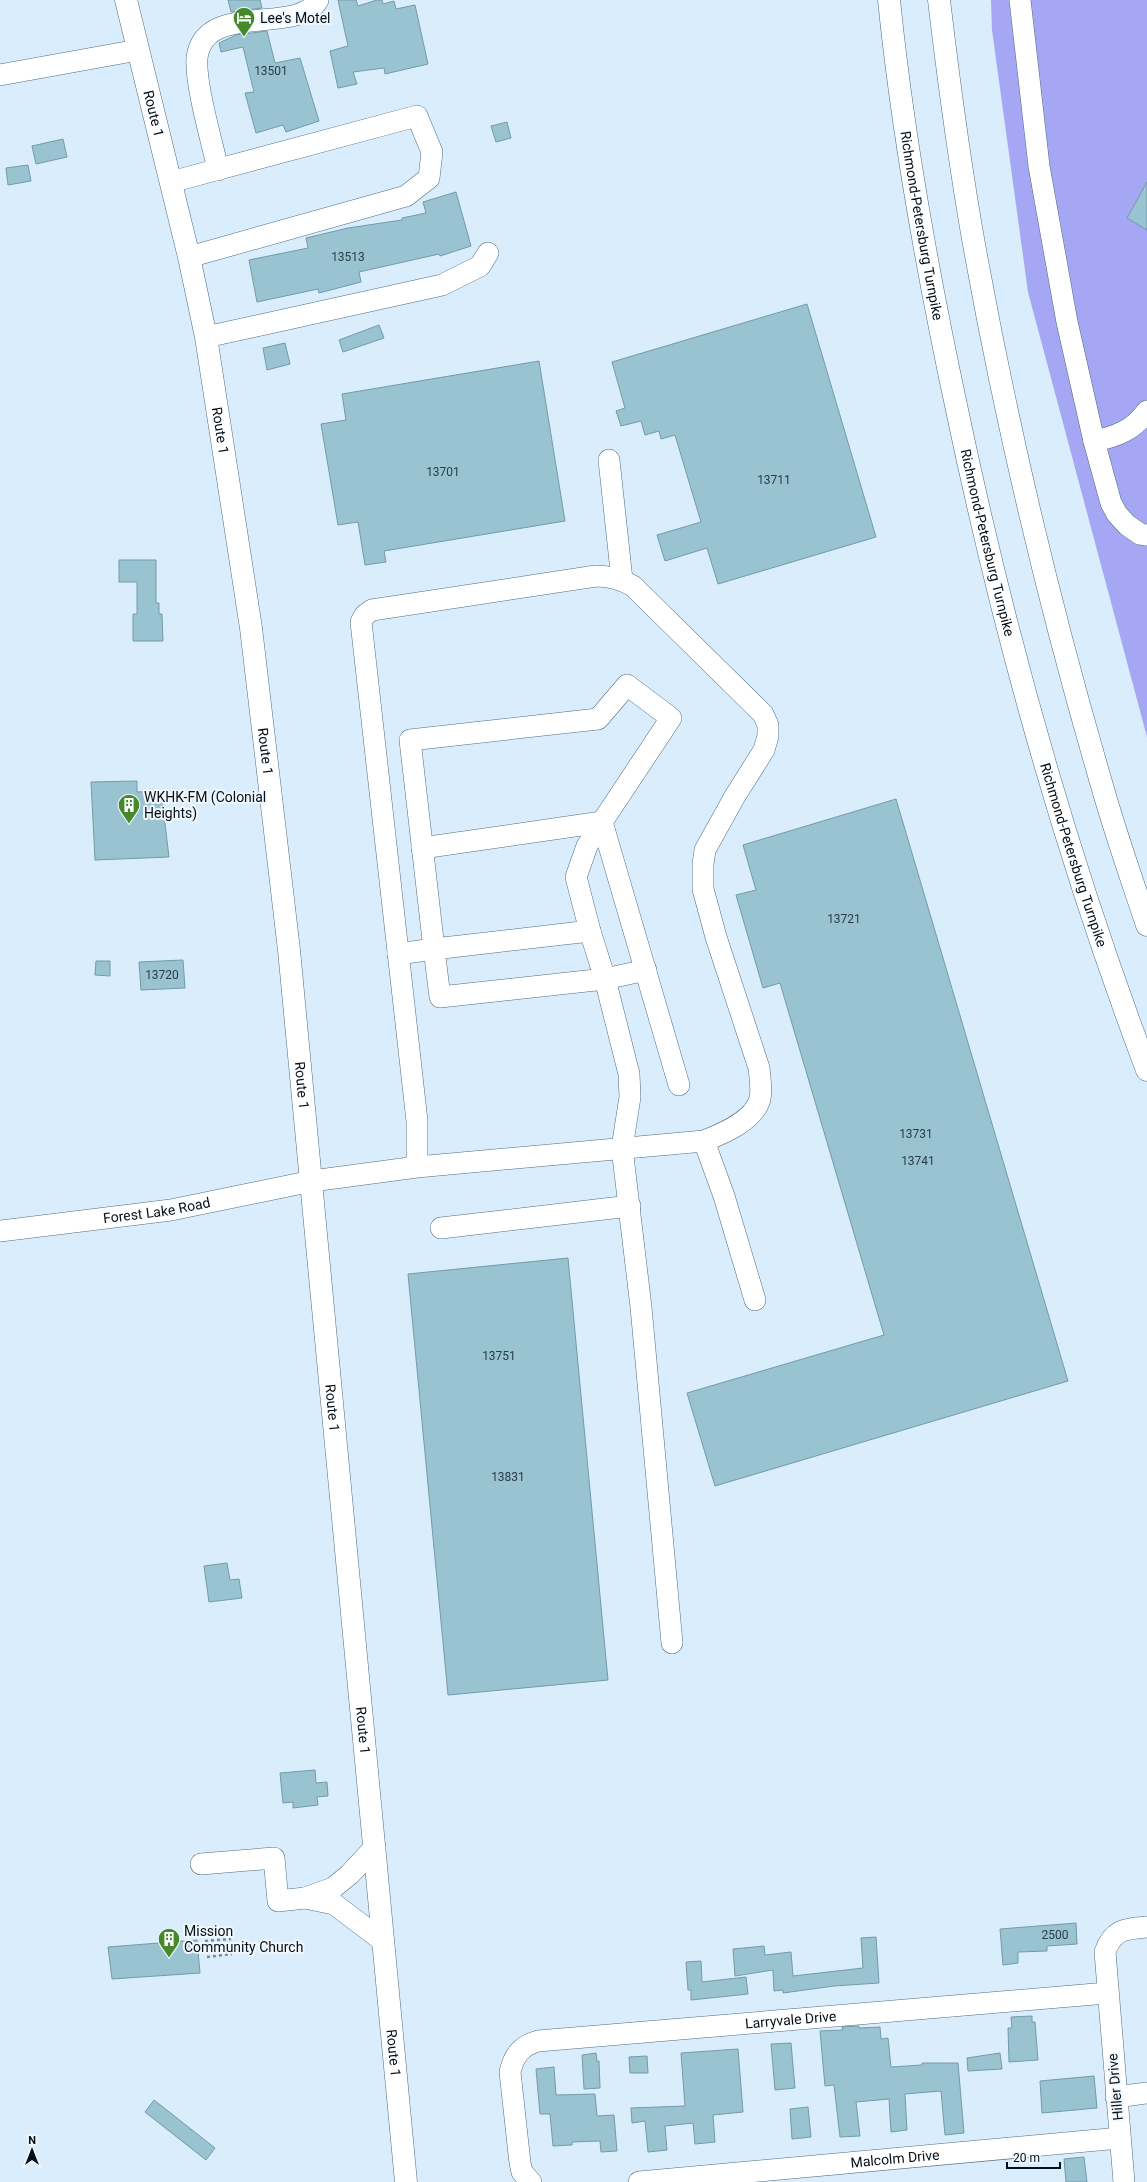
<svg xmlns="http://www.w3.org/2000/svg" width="1147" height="2182" viewBox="0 0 1147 2182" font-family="Roboto,sans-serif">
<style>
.forest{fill:#a5a7f4}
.building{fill:#9ac3d1;stroke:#729ba8}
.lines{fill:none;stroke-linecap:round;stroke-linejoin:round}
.minor-casing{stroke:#4f6c82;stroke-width:22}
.major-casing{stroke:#4f6c82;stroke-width:23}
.highway-casing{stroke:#4f6c82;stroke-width:23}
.path{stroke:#7c8c97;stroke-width:2.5;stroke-dasharray:3 3;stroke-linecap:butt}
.minor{stroke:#fff;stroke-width:21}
.major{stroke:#fff;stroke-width:22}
.highway{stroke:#fff;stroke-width:22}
.labels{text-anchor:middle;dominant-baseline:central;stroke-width:4;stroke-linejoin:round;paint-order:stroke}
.number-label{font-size:12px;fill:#2a3c46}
.poi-label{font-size:14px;fill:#050f17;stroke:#f1f8fd;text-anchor:start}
.street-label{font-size:14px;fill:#050f17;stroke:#f1f8fd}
</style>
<rect width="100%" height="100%" fill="#d9edfc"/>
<path class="forest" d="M 991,0 L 1147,0 L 1147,737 L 1028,292 L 992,30 Z"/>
<g class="building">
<path d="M 228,0 L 260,0 L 262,8 L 231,12 Z"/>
<path d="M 338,0 L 356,0 L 358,6 L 377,0 L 382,0 L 383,4 L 394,1 L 396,9 L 415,5 L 428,64 L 385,74 L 384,68 L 353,72 L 357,84 L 338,88 L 330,51 L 348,46 Z"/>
<path d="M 267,31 L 275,63 L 300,58 L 319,121 L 286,132 L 283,125 L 256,133 L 245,93 L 254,92 L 243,47 L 221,52 L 219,43 L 236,35 Z"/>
<path d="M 507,122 L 511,138 L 496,142 L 491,126 Z"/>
<path d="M 63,139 L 67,157 L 36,164 L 32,146 Z"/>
<path d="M 28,165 L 31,181 L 8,185 L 6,168 Z"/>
<path d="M 1147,182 L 1147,230 L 1127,218 Z"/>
<path d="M 456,192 L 471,246 L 440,256 L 439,254 L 359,272 L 361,282 L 319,293 L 318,289 L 257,302 L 249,260 L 308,248 L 306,238 L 348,228 L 402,220 L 402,218 L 426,213 L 423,202 Z"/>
<path d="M 807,304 L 876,537 L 718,584 L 707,548 L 665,561 L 657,535 L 701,522 L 675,435 L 661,439 L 659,431 L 645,435 L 641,421 L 621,426 L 616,411 L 625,408 L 612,362 Z"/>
<path d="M 379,325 L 384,338 L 343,352 L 339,340 Z"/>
<path d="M 285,343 L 290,364 L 267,370 L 263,348 Z"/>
<path d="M 539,361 L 565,521 L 384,551 L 386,562 L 365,565 L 358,522 L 338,525 L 321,424 L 346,420 L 342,394 Z"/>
<path d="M 119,560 L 156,560 L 156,603 L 159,603 L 159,614 L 162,614 L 163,641 L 133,641 L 133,614 L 137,614 L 137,582 L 119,582 Z"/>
<path d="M 137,781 L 137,792 L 161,791 L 169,857 L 95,860 L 91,782 Z"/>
<path d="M 896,799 L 1068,1381 L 715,1486 L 687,1393 L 884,1335 L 780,983 L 763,988 L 736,895 L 756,890 L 743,845 Z"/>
<path d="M 183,960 L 185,988 L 141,990 L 139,962 Z"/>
<path d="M 96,961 L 110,961 L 110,976 L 95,975 Z"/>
<path d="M 568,1258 L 608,1680 L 448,1695 L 408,1274 Z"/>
<path d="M 227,1563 L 230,1580 L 239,1579 L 242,1598 L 209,1602 L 204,1566 Z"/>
<path d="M 315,1770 L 316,1783 L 327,1782 L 328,1796 L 317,1797 L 318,1805 L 293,1808 L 293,1802 L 283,1803 L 280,1773 Z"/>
<path d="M 1076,1923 L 1077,1944 L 1047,1946 L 1047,1951 L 1018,1952 L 1018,1963 L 1003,1965 L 1000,1929 Z"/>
<path d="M 876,1937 L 879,1983 L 834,1986 L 783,1993 L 783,1990 L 774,1991 L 773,1970 L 735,1976 L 733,1949 L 764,1946 L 765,1955 L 791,1952 L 793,1976 L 863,1968 L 861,1938 Z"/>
<path d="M 197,1940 L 200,1973 L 112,1979 L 108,1947 Z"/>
<path d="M 701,1961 L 702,1982 L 746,1977 L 748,1994 L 691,2000 L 691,1990 L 688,1990 L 686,1962 Z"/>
<path d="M 1032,2016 L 1032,2022 L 1035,2022 L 1038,2060 L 1009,2062 L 1008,2028 L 1012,2028 L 1011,2017 Z"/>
<path d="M 859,2026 L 859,2028 L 880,2027 L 881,2039 L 888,2038 L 891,2067 L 922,2065 L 922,2063 L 958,2063 L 964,2133 L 945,2135 L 941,2091 L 905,2094 L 907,2130 L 891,2132 L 889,2099 L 856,2102 L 860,2136 L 840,2137 L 834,2085 L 825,2086 L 820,2031 L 843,2030 L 842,2027 Z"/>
<path d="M 791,2043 L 795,2088 L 775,2090 L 771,2044 Z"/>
<path d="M 738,2049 L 743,2112 L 713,2115 L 715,2142 L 695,2144 L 693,2123 L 665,2126 L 667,2150 L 648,2152 L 645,2121 L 632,2123 L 631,2108 L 685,2106 L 681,2053 Z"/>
<path d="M 596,2053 L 597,2061 L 599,2061 L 600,2088 L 584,2089 L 582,2055 Z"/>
<path d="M 1000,2053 L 1002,2069 L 968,2071 L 967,2058 Z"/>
<path d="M 647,2056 L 648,2073 L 630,2073 L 629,2057 Z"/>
<path d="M 554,2067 L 556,2095 L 595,2094 L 597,2116 L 614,2115 L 617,2151 L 601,2152 L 600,2141 L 572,2142 L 572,2145 L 553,2146 L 550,2114 L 540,2114 L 536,2069 Z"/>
<path d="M 1094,2076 L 1097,2108 L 1042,2113 L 1040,2081 Z"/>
<path d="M 154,2100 L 215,2148 L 206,2160 L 145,2112 Z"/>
<path d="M 808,2107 L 811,2137 L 792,2139 L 790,2109 Z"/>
<path d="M 1084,2157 L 1087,2182 L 1066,2182 L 1064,2159 Z"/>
</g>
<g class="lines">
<g class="minor-casing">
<g id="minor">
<path d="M 1020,0 L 1039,166 L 1067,322 L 1094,441 L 1111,503 L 1117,514 L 1127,525 L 1140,534 L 1147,535"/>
<path d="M 0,75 L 138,50"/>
<path d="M 218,170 C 212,141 195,85 197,58 C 204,0 298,36 318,0"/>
<path d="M 171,182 L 417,116 L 432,152 L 429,178 L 406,196 L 189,257"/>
<path d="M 206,337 L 442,285 L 480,266 L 488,253"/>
<path d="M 1094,441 C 1115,437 1134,430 1147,411"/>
<path d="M 609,460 L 622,580"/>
<path d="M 602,822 L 587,846 L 576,877 L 590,931 L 434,949 L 440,997 L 605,979 L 629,1074 L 630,1097 L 622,1148 L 641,1307 L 672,1643"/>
<path d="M 422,848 L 602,822"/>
<path d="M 590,931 L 605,979 L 646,970"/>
<path d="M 398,954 L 434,949 L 410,740 L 598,719 L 627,685 L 671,718 L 602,822 L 679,1085"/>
<path d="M 704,1141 L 724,1196 L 755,1300"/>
<path d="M 441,1228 L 630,1206"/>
<path id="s1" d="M 0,1231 L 171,1210 L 312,1181 L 417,1167 L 704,1141 C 722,1134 754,1121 760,1099 C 762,1089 760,1078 759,1068 L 716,937 L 703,889 L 703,864 L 705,850 L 735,796 L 764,750 L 768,736 L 768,725 L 763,714 L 633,586 C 621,579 610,576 596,576 L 372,610 L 365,615 L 361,622 L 417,1121 L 417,1167"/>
<path d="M 375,1847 L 350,1874 L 333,1888 L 305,1898 L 334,1904 L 383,1941"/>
<path d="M 201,1864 L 274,1858 L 278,1901 L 305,1898"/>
<path d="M 1116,2097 L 1147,2093"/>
<path id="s2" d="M 531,2182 L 522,2172 L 520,2163 L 510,2072 C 514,2055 521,2046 538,2041 L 1107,1993"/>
<path id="s3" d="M 639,2182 L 1120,2138"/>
<path d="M 1124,2182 L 1105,1952 C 1113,1929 1125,1929 1147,1927"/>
</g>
</g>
<g class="major-casing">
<g id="major">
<path id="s4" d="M 126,0 L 189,257 L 206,337 L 251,628 L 289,950 L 406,2182"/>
</g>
</g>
<g class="highway-casing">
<g id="highway">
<path id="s5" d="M 889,0 C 903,138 928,275 957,410 C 1004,634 1066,856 1147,1070"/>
<path d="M 939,0 C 949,84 960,167 975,250 C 1008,432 1051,612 1103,789 C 1116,835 1132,880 1147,925"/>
</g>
</g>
<g class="path">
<path d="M 205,1941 L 231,1939"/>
<path d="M 207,1957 L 232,1954"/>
</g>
<use href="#minor" class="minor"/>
<use href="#major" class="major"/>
<use href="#highway" class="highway"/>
</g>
<defs>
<g id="hotel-pin" transform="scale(1.15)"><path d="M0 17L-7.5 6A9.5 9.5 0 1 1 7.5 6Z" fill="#46892c" stroke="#f1f8fd"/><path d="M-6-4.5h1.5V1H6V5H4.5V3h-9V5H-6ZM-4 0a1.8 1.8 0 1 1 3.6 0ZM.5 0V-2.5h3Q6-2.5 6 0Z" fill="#fff"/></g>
<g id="building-pin" transform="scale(1.15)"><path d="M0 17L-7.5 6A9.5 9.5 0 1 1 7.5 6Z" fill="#46892c" stroke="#f1f8fd"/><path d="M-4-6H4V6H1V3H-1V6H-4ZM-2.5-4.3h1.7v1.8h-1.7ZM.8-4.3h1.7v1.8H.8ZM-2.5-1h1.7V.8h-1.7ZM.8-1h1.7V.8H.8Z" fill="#fff"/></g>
</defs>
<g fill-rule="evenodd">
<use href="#hotel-pin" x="244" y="18"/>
<use href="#building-pin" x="129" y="805"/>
<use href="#building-pin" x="169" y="1939"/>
</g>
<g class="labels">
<g class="number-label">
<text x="271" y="71">13501</text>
<text x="348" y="257">13513</text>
<text x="443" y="472">13701</text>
<text x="774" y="480">13711</text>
<text x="844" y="919">13721</text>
<text x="162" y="975">13720</text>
<text x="916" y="1134">13731</text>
<text x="918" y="1161">13741</text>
<text x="499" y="1356">13751</text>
<text x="508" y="1477">13831</text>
<text x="1055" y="1935">2500</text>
</g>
<g class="poi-label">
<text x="260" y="18">Lee's Motel</text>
<text x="144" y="797">WKHK-FM (Colonial<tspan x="144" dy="16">Heights)</tspan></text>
<text x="184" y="1931">Mission<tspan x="184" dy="16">Community Church</tspan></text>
</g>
<g class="street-label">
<text stroke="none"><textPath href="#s4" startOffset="117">Route 1</textPath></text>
<text stroke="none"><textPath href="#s5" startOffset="228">Richmond-Petersburg Turnpike</textPath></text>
<text stroke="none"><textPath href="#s4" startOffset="441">Route 1</textPath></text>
<text stroke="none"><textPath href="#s5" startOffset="552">Richmond-Petersburg Turnpike</textPath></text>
<text stroke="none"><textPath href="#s4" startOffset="765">Route 1</textPath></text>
<text stroke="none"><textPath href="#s5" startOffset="876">Richmond-Petersburg Turnpike</textPath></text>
<text stroke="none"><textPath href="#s4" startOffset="1101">Route 1</textPath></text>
<text stroke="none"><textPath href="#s1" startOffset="158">Forest Lake Road</textPath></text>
<text stroke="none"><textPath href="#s4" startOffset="1425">Route 1</textPath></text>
<text stroke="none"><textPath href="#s4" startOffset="1749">Route 1</textPath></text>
<text stroke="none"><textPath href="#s2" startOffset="412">Larryvale Drive</textPath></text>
<text stroke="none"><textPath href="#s4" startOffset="2073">Route 1</textPath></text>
<text transform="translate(1115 2087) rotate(-95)">Hiller Drive</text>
<text stroke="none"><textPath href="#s3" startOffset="257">Malcolm Drive</textPath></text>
</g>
</g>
<g transform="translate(32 2150)" stroke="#f1f8fd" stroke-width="3" paint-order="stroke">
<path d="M0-3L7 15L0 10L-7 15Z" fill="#050f17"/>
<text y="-6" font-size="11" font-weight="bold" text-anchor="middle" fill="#050f17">N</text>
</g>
<path d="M1007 2162v6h53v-6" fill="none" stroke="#050f17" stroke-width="2"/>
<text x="1013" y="2162" font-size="12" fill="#050f17" stroke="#f1f8fd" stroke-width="3" paint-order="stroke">20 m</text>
</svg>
